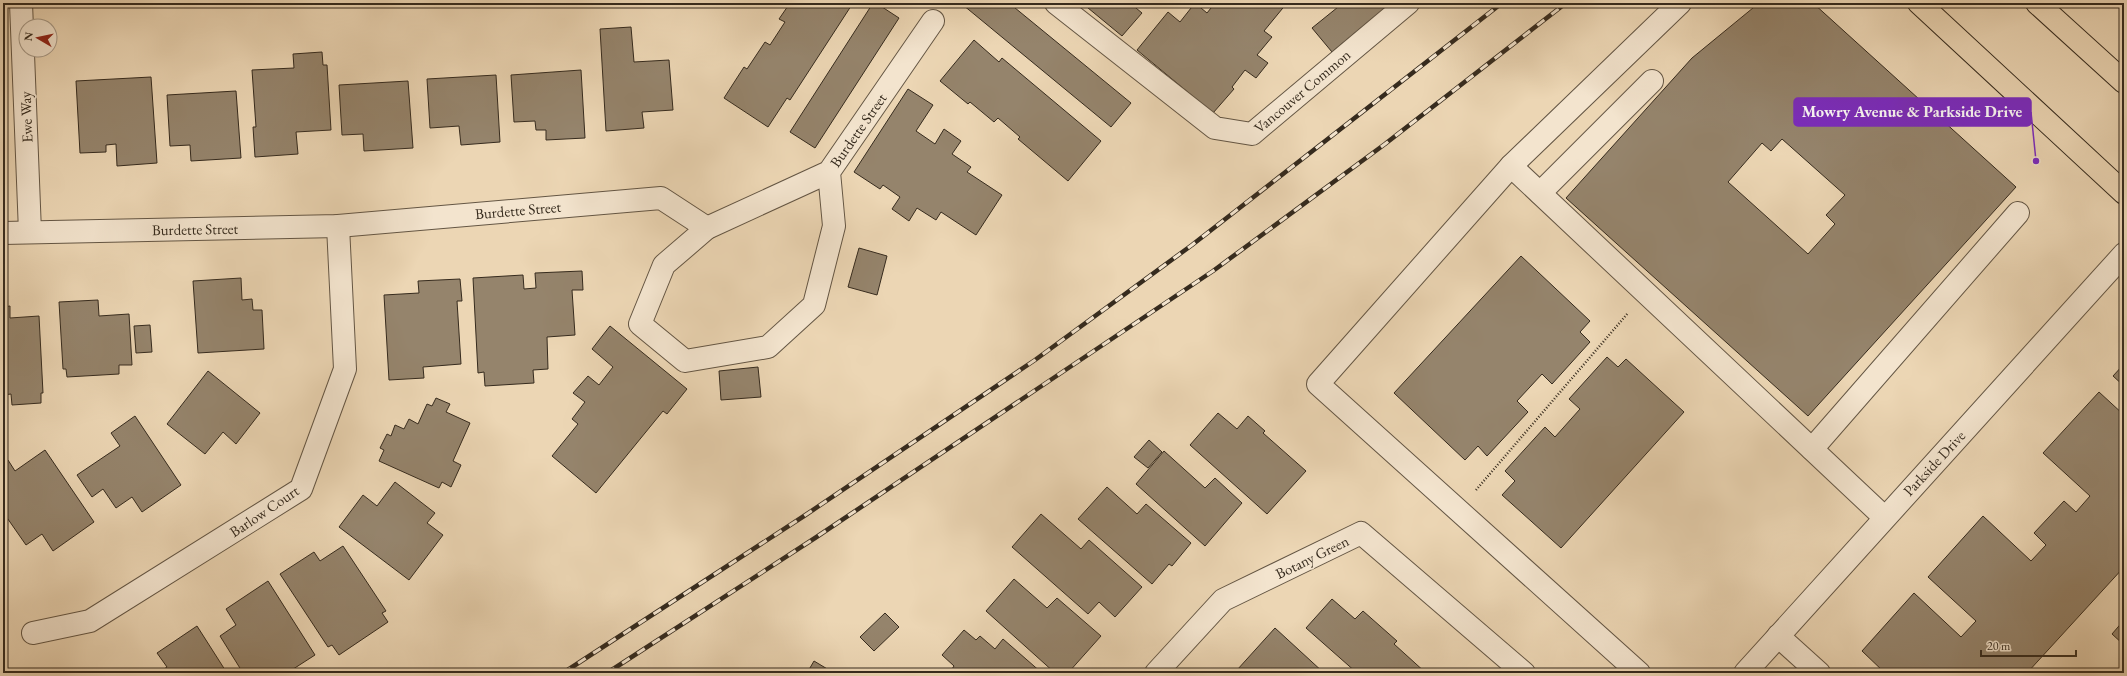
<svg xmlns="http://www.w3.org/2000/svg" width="2127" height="676" viewBox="0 0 2127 676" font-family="'EB Garamond',serif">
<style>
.building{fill:#95846c;stroke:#362b1e;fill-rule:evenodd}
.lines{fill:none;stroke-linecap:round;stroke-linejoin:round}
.minor-casing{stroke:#645644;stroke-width:24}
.major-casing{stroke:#362b1e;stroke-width:24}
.path{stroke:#362b1e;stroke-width:2.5;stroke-dasharray:1 2;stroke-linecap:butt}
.minor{stroke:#f3e4ce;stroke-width:22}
.major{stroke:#ecd6b4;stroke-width:22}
.rail-casing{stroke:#362b1e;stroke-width:4.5}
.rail{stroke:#f3e4ce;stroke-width:3;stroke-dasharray:9;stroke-linecap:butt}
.labels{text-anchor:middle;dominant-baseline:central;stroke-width:3.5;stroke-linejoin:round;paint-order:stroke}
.street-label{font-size:15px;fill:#362b1e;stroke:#f3e4ce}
.leader{fill:none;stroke:#7b2cbf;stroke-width:1.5}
.callout-dot{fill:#7b2cbf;stroke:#f3e4ce;stroke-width:1.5}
.callout{fill:#7b2cbf;stroke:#7b2cbf;stroke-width:1.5}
.callout-label{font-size:16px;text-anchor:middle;font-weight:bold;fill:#fff}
</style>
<rect width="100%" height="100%" fill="#ecd6b4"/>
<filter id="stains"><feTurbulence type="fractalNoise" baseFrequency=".005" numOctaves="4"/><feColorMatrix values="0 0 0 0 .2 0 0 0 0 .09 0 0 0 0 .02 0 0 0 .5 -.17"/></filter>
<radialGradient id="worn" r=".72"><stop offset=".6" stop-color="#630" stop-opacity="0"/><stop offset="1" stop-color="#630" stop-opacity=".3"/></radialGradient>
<g class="building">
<path d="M 790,3 L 853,3 L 790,100 L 787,98 L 768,127 L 724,98 L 744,67 L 747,69 L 765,42 L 770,45 L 785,22 L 779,19 Z"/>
<path d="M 873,3 L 876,3 L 899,18 L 815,148 L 790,132 Z"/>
<path d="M 965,3 L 1009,3 L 1131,103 L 1111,127 L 963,5 Z"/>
<path d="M 1082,3 L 1130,3 L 1142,13 L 1122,36 Z"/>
<path d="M 1195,3 L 1207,13 L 1215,3 L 1287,3 L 1264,31 L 1272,37 L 1257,55 L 1268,63 L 1256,78 L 1245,70 L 1232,87 L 1234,89 L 1213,113 L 1137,50 L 1168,12 L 1180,22 Z"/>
<path d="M 1343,3 L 1391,3 L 1332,52 L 1312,28 Z"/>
<path d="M 1759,3 L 1813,3 L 2016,187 L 1808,416 L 1566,198 L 1692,58 ZM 1782,139 L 1845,195 L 1826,215 L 1835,224 L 1808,254 L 1728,182 L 1762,143 L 1771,151 Z"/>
<path d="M 631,27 L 634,62 L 669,60 L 673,110 L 642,112 L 644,128 L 606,131 L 600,29 Z"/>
<path d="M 974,40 L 999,62 L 1002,58 L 1101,141 L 1068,181 L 1018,139 L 1020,137 L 998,118 L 994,122 L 970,102 L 968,104 L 940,81 Z"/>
<path d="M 322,52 L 323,65 L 327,65 L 331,130 L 296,132 L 298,154 L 255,157 L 253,127 L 256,127 L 252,70 L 294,68 L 293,54 Z"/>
<path d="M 581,70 L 585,138 L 546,140 L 546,130 L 536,130 L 535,121 L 514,122 L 511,75 Z"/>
<path d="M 496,75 L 500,142 L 461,145 L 459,126 L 430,128 L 427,79 Z"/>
<path d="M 151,77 L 157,163 L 117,166 L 116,144 L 106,145 L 106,152 L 80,153 L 76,81 Z"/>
<path d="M 408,81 L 413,148 L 364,151 L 363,134 L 342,135 L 339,85 Z"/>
<path d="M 908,89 L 933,105 L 916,131 L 935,144 L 944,129 L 961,141 L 952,154 L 971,167 L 967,172 L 1002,195 L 976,235 L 941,212 L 936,220 L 917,208 L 909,221 L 892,209 L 900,197 L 883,185 L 880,189 L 854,172 Z"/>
<path d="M 236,91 L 241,158 L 191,161 L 190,145 L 170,146 L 167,95 Z"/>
<path d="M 859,248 L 887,256 L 877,295 L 848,287 Z"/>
<path d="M 1521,256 L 1590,321 L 1580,332 L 1590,342 L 1552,384 L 1542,374 L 1517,401 L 1528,412 L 1487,456 L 1478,446 L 1465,460 L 1394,393 Z"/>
<path d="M 582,271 L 583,290 L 572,290 L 575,335 L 547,337 L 548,369 L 533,370 L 534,383 L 485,386 L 484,372 L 478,373 L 473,278 L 523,275 L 524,289 L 536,288 L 535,273 Z"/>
<path d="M 241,278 L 242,300 L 252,299 L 253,310 L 262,310 L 264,349 L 198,353 L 193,281 Z"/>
<path d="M 460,279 L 462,301 L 457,301 L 461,364 L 423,367 L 424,378 L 389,380 L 384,295 L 419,293 L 418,281 Z"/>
<path d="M 98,300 L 99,316 L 129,314 L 132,365 L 119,365 L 119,374 L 67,377 L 66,369 L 63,369 L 59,302 Z"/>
<path d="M 10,306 L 10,318 L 39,316 L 43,393 L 41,393 L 41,403 L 12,405 L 11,394 L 3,395 L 3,307 Z"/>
<path d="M 150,325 L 152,352 L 136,353 L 134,326 Z"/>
<path d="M 610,326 L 687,389 L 667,414 L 663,411 L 596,493 L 552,456 L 578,424 L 572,419 L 585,402 L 573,393 L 588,376 L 599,385 L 613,367 L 592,349 Z"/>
<path d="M 1607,357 L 1618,367 L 1626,359 L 1684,412 L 1561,548 L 1502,495 L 1515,481 L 1505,471 L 1545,427 L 1555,437 L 1580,409 L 1569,399 Z"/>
<path d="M 2124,364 L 2124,386 L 2113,376 Z"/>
<path d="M 758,367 L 761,397 L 721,400 L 719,371 Z"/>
<path d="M 208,371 L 260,413 L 236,444 L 223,432 L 205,454 L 167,424 Z"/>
<path d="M 2099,392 L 2124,415 L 2124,567 L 2027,673 L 1885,673 L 1862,651 L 1914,593 L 1961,637 L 1976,621 L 1928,577 L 1983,516 L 2031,561 L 2046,545 L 2034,533 L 2064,501 L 2076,512 L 2090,496 L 2043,453 Z"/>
<path d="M 436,398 L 450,404 L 446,412 L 470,423 L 453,461 L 461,465 L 451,487 L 442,482 L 439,488 L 379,461 L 384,450 L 380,448 L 387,434 L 391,436 L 395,425 L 404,429 L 409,419 L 418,424 L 427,404 L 432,406 Z"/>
<path d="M 1218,413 L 1237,429 L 1248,416 L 1265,431 L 1263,433 L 1306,471 L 1267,514 L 1190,445 Z"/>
<path d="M 135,416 L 181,485 L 142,512 L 132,497 L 116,508 L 103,489 L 92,497 L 77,475 L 120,446 L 111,433 Z"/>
<path d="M 1149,440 L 1162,452 L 1148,468 L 1134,457 Z"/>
<path d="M 45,450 L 94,522 L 53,551 L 42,534 L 26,545 L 3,512 L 3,464 L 8,460 L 15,471 Z"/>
<path d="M 1164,451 L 1205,488 L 1215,478 L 1242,503 L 1205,546 L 1136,484 Z"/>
<path d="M 395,482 L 435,513 L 427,523 L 443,535 L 409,580 L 339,527 L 363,495 L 377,506 Z"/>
<path d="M 1107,487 L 1137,514 L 1146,504 L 1191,543 L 1172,566 L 1169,564 L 1152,584 L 1078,519 Z"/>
<path d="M 1041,514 L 1081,549 L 1089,540 L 1142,587 L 1115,617 L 1099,602 L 1088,614 L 1012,547 Z"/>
<path d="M 343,546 L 386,611 L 382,613 L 388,622 L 339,655 L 332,645 L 328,647 L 280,574 L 314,552 L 320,561 Z"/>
<path d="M 1014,579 L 1047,608 L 1057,598 L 1101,636 L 1068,673 L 1055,673 L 986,611 Z"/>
<path d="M 268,581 L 315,655 L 287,673 L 243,673 L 220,636 L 236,625 L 226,609 Z"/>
<path d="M 1332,599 L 1355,619 L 1363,611 L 1397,641 L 1394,644 L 1426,673 L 1357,673 L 1306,628 Z"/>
<path d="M 885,613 L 899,627 L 874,651 L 860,637 Z"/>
<path d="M 2124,620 L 2124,645 L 2112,634 Z"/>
<path d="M 197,626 L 227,673 L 158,673 L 167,667 L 157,653 Z"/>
<path d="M 1275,628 L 1324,673 L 1240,673 L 1237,670 Z"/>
<path d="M 964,630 L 976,640 L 980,636 L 995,649 L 1003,639 L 1042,673 L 957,673 L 952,669 L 954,666 L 942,655 Z"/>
<path d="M 814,661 L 834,673 L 807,673 Z"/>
</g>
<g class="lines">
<g class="minor-casing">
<g id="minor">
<path d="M 21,3 L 30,232"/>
<path d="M 1056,3 L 1215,128 L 1252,134 L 1408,3"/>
<path d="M 1511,166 L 1884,517"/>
<path d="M 829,172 L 834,226 L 814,305 L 768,347 L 685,361 L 640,324 L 664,265 L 707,228 L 829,172 L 933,21"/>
<path d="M 1540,193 L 1652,81"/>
<path d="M 3,233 L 338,226 L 661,198 L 707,228"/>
<path d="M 1812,449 L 2018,213"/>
<path d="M 33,633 L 90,621 L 301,489 L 345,369 L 338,226"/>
<path d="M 1778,636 L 1819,673"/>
<path d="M 1156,673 L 1223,600 L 1361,533 L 1524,673"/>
<path d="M 1639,673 L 1318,384 L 1511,166 L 1680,3"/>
<path d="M 1745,673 L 2124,254"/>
</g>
</g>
<g class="major-casing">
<g id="major">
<path d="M 1919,3 L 2124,193"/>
<path d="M 2037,3 L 2124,82"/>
</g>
</g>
<path class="path" d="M 1476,490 L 1628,313"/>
<use href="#minor" class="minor"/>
<use href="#major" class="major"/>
<g class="rail-casing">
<g id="rail">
<path d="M 563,673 L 804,516 L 1035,360 L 1192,245 L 1502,3"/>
<path d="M 607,673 L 815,538 L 1213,271 L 1385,144 L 1566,3"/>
</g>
</g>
<use href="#rail" class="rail"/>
</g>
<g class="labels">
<g class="street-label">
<text transform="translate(1302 91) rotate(-40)">Vancouver Common</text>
<text transform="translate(26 117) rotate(-92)">Ewe Way</text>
<text transform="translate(858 130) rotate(-55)">Burdette Street</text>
<text transform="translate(518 210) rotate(-5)">Burdette Street</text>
<text transform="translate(195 229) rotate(-1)">Burdette Street</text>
<text transform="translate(1934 463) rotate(-47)">Parkside Drive</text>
<text transform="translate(264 511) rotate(-34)">Barlow Court</text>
<text transform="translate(1312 557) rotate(-26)">Botany Green</text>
</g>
</g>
<path class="leader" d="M2036 161L2031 112"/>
<circle class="callout-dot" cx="2036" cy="161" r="4"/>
<rect class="callout" x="1794" y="98" width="237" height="28" rx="4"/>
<g class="callout-label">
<text x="1912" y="117">Mowry Avenue &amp; Parkside Drive</text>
</g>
<rect width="2127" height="676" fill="none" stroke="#ecd6b4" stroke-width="16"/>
<rect x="4" y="4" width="2119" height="668" fill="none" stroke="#362b1e" stroke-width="2"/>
<rect x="8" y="8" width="2111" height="660" fill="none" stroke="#362b1e"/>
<g transform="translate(38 38) rotate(279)"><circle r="19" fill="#f3e4ce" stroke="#a79a88"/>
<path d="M0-3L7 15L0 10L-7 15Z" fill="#8f2418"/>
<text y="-6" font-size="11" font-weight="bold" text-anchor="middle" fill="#362b1e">N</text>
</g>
<path d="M1981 650v6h95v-6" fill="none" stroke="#362b1e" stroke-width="2"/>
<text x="1987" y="650" font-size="12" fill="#362b1e" stroke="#f3e4ce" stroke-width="3" paint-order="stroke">20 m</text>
<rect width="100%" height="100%" filter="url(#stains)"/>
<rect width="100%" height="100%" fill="url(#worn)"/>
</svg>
